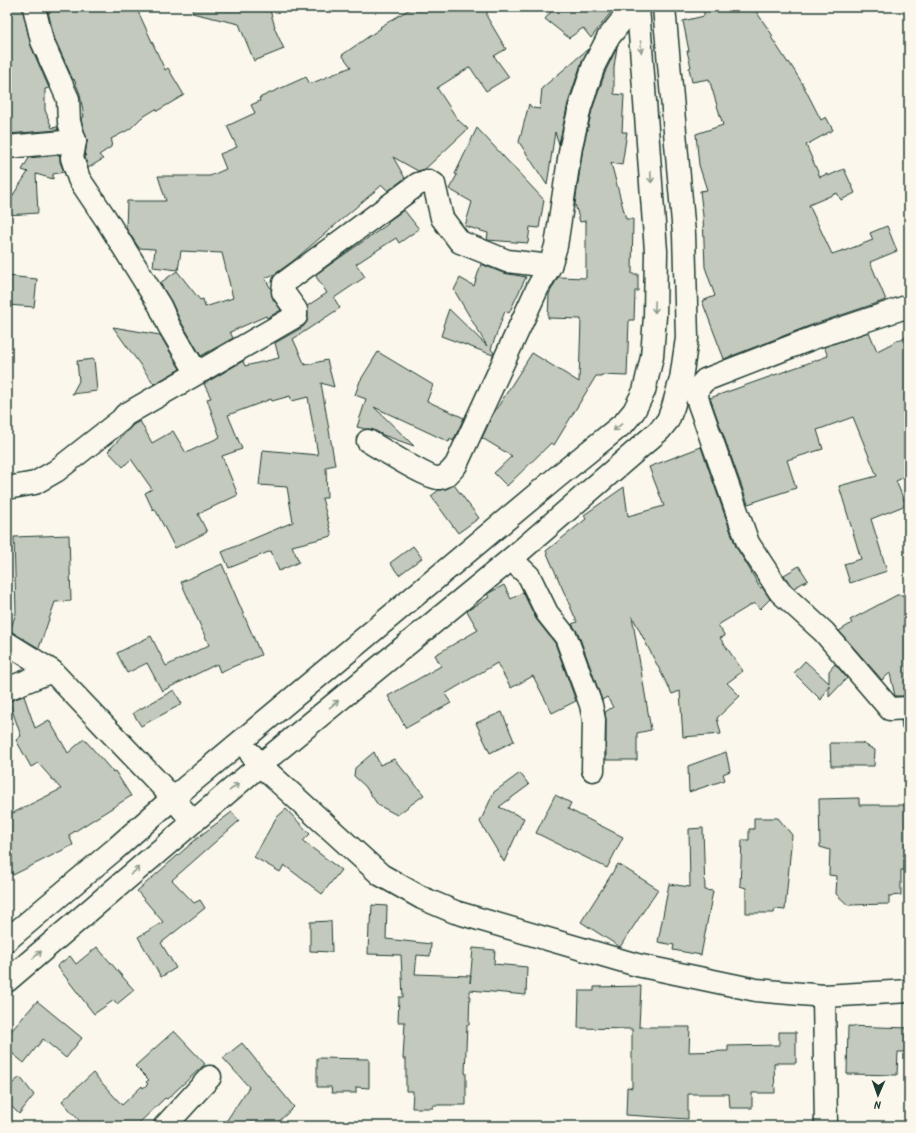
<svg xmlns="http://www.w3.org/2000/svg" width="916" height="1133" viewBox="0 0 916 1133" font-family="Kalam,sans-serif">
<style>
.building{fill:#c4c9be;stroke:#1f3d34}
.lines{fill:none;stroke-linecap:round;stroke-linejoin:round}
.minor-casing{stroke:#1f3d34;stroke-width:25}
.minor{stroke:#fbf7ec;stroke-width:22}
.oneway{stroke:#8d9a90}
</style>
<rect width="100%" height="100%" fill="#fbf7ec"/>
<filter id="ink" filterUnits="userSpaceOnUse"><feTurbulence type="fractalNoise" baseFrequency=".025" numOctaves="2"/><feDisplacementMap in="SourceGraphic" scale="8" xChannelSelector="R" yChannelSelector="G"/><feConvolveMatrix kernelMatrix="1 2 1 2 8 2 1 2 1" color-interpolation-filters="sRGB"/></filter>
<g filter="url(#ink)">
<g class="building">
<path d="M 7,7 L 22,7 L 31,46 L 49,88 L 45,89 L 45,110 L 52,128 L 57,127 L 58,130 L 7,134 Z"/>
<path d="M 47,7 L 136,7 L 165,70 L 168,68 L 184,95 L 157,111 L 156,109 L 141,118 L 130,129 L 111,139 L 112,141 L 111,147 L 99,155 L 103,159 L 88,168 L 85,157 L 87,140 L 81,120 L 81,118 L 84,117 L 80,94 L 74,79 L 73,80 L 54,37 Z"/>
<path d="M 193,7 L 269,7 L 275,27 L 274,27 L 284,49 L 254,61 L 239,24 L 192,13 Z"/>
<path d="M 413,7 L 487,7 L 487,17 L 506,49 L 494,56 L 509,77 L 486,91 L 470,67 L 437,88 L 458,120 L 468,129 L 425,169 L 418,171 L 393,157 L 405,178 L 388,191 L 382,185 L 293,261 L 275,274 L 265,278 L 271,289 L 273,299 L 281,310 L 267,318 L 266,316 L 230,332 L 233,338 L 201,356 L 180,320 L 171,301 L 160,283 L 177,271 L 200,300 L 203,299 L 205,307 L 233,298 L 222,253 L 181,251 L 178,270 L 153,267 L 155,249 L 139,248 L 126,228 L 127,201 L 166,201 L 158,176 L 210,176 L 226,169 L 220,154 L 237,147 L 227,126 L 255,113 L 251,105 L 260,101 L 259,98 L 306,77 L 310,84 L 351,67 L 342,55 L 381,28 L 380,27 Z"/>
<path d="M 555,7 L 615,7 L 591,38 L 583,28 L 569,38 L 545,19 Z"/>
<path d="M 704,7 L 753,7 L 773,36 L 771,37 L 788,63 L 789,62 L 802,83 L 821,120 L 826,117 L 833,130 L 806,145 L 820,177 L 827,174 L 828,176 L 844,169 L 855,193 L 841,200 L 837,193 L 809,205 L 832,254 L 844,250 L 844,251 L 873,240 L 870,233 L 887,226 L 897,251 L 870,262 L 886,300 L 809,326 L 724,359 L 702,301 L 715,296 L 705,267 L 703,216 L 700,191 L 707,190 L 699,165 L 696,134 L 723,125 L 709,79 L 692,82 L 689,68 L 691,67 L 687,51 L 689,51 L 683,21 L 704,16 Z"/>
<path d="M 617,47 L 614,67 L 614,94 L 624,95 L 622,132 L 627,132 L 622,165 L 611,163 L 626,219 L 633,219 L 632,274 L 638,274 L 638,291 L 635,291 L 634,320 L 629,320 L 627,376 L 601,375 L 601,376 L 596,376 L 554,445 L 551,443 L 507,486 L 494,473 L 512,456 L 482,438 L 492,416 L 532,353 L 579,382 L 581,319 L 548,318 L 549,294 L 558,277 L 586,278 L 586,221 L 580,222 L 575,204 L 583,148 L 592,110 L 606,70 Z"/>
<path d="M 588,49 L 582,61 L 568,103 L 559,144 L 555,132 L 547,185 L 519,142 L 529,104 L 533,109 L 533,108 L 540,109 L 542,88 Z"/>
<path d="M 477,128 L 544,200 L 539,228 L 530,227 L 528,243 L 487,240 L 488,233 L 465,226 L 472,202 L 449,189 L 457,175 L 455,174 Z"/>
<path d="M 60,155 L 60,162 L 64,172 L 53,174 L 53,179 L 36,174 L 38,213 L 7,215 L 7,198 L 11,198 L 28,172 L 22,170 L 29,158 L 28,158 Z"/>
<path d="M 404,210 L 419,229 L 399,243 L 396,238 L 356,264 L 365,277 L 334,298 L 340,308 L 293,339 L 305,365 L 327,360 L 334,387 L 321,383 L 335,465 L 326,467 L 327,498 L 322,498 L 332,536 L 292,546 L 299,562 L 279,571 L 271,551 L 229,568 L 222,552 L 293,522 L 287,487 L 259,485 L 263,450 L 318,455 L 308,397 L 292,401 L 290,396 L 272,401 L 271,399 L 228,415 L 242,449 L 222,456 L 238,495 L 198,514 L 207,532 L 175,548 L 155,509 L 153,510 L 145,493 L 152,489 L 131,459 L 123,467 L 108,451 L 133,425 L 140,421 L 152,443 L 173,431 L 186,453 L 220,437 L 207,399 L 211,398 L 204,384 L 243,361 L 245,366 L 279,358 L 275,343 L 303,327 L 307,322 L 308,316 L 307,306 L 327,293 L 315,275 L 388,224 L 387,222 Z"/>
<path d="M 481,264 L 503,273 L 526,277 L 509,313 L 505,311 L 491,349 L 494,353 L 493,355 L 441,336 L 444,327 L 443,326 L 449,309 L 487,346 L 454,290 L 460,278 L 474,286 Z"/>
<path d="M 7,276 L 37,279 L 34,307 L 7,305 Z"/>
<path d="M 113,327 L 160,335 L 180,369 L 154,384 Z"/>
<path d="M 869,332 L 877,351 L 909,335 L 909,475 L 896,481 L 906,505 L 871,519 L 887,571 L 850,583 L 844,564 L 861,559 L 839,486 L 877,476 L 853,417 L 817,430 L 823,449 L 787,460 L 796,488 L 748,504 L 710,398 L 828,356 L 824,347 Z"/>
<path d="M 378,352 L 433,385 L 427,401 L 464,418 L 453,441 L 450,439 L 449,442 L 374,407 L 414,446 L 383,435 L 374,430 L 369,429 L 365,429 L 357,427 L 366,399 L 355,395 L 360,381 Z"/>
<path d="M 94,359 L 97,391 L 72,394 L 79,381 L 77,361 Z"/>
<path d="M 701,447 L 736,547 L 749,568 L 760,588 L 762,587 L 770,599 L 760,609 L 754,603 L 718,625 L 725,636 L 720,638 L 743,671 L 727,683 L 740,696 L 717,718 L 721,734 L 683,737 L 680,691 L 672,694 L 632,616 L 651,730 L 637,733 L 637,760 L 606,760 L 606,720 L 605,712 L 613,707 L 607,697 L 602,700 L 578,633 L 572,624 L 577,622 L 546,551 L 586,519 L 584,515 L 624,487 L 628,516 L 664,506 L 649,467 Z"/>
<path d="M 454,485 L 479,518 L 458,533 L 431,496 L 439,490 L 446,489 Z"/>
<path d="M 69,535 L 71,601 L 55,602 L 39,648 L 10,631 L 16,613 L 14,537 Z"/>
<path d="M 413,546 L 422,558 L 399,575 L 390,563 Z"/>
<path d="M 222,564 L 261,655 L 220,672 L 217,664 L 162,691 L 147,663 L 127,673 L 117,653 L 151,636 L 166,666 L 209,645 L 181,582 Z"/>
<path d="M 799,566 L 808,580 L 794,588 L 790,584 L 784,575 Z"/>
<path d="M 504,585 L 511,599 L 523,592 L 536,619 L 555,643 L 576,701 L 552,713 L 533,676 L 511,688 L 497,663 L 445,694 L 451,703 L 406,728 L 388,696 L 441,666 L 435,655 L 478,630 L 467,611 L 489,597 L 487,594 Z"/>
<path d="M 897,595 L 903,595 L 909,606 L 909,696 L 895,696 L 890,673 L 882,680 L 839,631 L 852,623 L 850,620 Z"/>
<path d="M 805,661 L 829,683 L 829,671 L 835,664 L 847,678 L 829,697 L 829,685 L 821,700 L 794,673 Z"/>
<path d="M 174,690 L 182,704 L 141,726 L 133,713 Z"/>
<path d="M 24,696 L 35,728 L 49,720 L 68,753 L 84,739 L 113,772 L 115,771 L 131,796 L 69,835 L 73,845 L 13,875 L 7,863 L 7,816 L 61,789 L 38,763 L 31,767 L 16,740 L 21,736 L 9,701 Z"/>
<path d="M 502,712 L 514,741 L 490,753 L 476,723 Z"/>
<path d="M 901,721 L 909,721 L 909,728 L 902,728 Z"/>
<path d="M 830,743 L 862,743 L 875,750 L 874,766 L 831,766 Z"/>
<path d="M 374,752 L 380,765 L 394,759 L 424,795 L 397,815 L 378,805 L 365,786 L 354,776 L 355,768 Z"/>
<path d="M 726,752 L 730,771 L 723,774 L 725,780 L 689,792 L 688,766 Z"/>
<path d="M 520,773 L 529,785 L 499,807 L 524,818 L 504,862 L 480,822 L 494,792 Z"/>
<path d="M 555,795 L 571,803 L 568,809 L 623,837 L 607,868 L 536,833 Z"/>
<path d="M 859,798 L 859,805 L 909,805 L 909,870 L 901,870 L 901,895 L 889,896 L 889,904 L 848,905 L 836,894 L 837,876 L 829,875 L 830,850 L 820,847 L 819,799 Z"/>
<path d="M 286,809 L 310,834 L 303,841 L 341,870 L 322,894 L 284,865 L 280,872 L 254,857 L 276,818 Z"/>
<path d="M 232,812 L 239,821 L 172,880 L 194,903 L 200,900 L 205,908 L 161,943 L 176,968 L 161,977 L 138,937 L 163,922 L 137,891 L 201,835 Z"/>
<path d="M 754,818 L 778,818 L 792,835 L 785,910 L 775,909 L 774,913 L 746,913 L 746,888 L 740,886 L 742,840 L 749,840 L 749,829 L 754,829 Z"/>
<path d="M 703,828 L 705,890 L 713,891 L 701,955 L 673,950 L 674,945 L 658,942 L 669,884 L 690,887 L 689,829 Z"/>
<path d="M 618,864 L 658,889 L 620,947 L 581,922 Z"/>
<path d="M 372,905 L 387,906 L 386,939 L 431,944 L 430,956 L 417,955 L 415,974 L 471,976 L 470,983 L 473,948 L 495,950 L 494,964 L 527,967 L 526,995 L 470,990 L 469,1025 L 467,1025 L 465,1073 L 466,1073 L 466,1105 L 433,1105 L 433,1108 L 412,1108 L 413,1091 L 406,1091 L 406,1059 L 403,1059 L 405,1022 L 398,1022 L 399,997 L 403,997 L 401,955 L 368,954 L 369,925 L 371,925 Z"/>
<path d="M 331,921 L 332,952 L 310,951 L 310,922 Z"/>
<path d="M 97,947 L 134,990 L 117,1004 L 114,1000 L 94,1014 L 57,966 L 70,956 L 76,964 Z"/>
<path d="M 641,986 L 639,1027 L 690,1027 L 689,1052 L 728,1051 L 728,1046 L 779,1045 L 779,1032 L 796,1032 L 796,1063 L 774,1063 L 775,1093 L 752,1093 L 752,1108 L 730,1108 L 729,1094 L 688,1094 L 688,1119 L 626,1115 L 627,1087 L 632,1088 L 632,1029 L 578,1028 L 579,991 L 594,991 L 594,987 Z"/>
<path d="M 37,1001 L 82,1038 L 66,1058 L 43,1039 L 24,1063 L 7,1049 L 7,1036 Z"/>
<path d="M 848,1026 L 909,1028 L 909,1052 L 898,1052 L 897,1075 L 847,1074 Z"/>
<path d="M 174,1031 L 205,1064 L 167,1099 L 165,1098 L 136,1126 L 84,1126 L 62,1101 L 93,1073 L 122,1105 L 142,1086 L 143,1088 L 148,1084 L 146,1082 L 149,1080 L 135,1066 Z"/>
<path d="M 242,1043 L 294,1107 L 274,1126 L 223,1126 L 249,1087 L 223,1058 Z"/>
<path d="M 317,1058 L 369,1059 L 369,1088 L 356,1087 L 356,1093 L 332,1093 L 331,1087 L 317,1087 Z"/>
<path d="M 20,1077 L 34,1095 L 19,1114 L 7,1102 L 7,1088 Z"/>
</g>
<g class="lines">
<g class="minor-casing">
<g id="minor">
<path d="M 34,7 L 42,41 L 68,99 L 69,122 L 75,141 L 72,158 L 79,179 L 106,219 L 160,306 L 169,326 L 192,365 L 198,369 L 203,370"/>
<path d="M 7,147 L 75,141"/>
<path d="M 909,306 L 813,338 L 705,380 L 698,388 L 697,398 L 748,543 L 780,592 L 824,632 L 890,709 L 909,708"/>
<path d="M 368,441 C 380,448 429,479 439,478 C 447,477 451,471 456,465 L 538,287 L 550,266 L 556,246 L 571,146 L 580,107 L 594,65 L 608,38 L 623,19 L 638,8"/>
<path d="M 7,488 L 35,483 L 56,471 L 121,420 L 125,415 L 296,316 L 296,310 L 283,292 L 284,283 L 418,184 L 428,181 L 434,184 L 442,218 L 460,242 L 507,261 L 550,266"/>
<path d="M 511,559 L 529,576 L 547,613 L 566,637 L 591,705 L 594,720 L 593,770"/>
<path d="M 7,643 L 52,671 L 173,798 L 193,822"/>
<path d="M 7,689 L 52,671"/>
<path d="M 251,754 L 260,765 L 381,875 L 422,898 L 455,912 L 637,965 L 756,990 L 824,996 L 909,991"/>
<path d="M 7,940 L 114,850 L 173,798 L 556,478 L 624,423 L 634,411 L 644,391 L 652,357 L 655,316 L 656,251 L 638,7"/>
<path d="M 7,981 L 260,765 L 511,559 L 660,430 L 668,420 L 673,407 L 681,379 L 687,338 L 684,234 L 664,7"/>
<path d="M 824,996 L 826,1126"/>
<path d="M 165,1126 L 210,1077"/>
</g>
</g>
<use href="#minor" class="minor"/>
</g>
<defs><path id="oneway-shaft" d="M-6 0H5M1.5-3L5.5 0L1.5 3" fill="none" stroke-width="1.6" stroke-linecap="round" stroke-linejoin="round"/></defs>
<g class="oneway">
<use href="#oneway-shaft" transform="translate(641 47) rotate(86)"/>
<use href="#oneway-shaft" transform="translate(651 177) rotate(86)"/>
<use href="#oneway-shaft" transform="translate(655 307) rotate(91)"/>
<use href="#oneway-shaft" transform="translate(618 427) rotate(141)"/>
<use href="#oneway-shaft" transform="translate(334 704) rotate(-39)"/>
<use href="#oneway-shaft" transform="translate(234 787) rotate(-40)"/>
<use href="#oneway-shaft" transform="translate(135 871) rotate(-40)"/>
<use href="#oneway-shaft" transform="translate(37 955) rotate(-41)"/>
</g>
</g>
<rect width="916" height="1133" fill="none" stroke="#fbf7ec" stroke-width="24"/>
<rect x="12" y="12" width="892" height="1109" fill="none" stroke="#1f3d34" stroke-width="1.5" filter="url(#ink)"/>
<g transform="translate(878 1095) rotate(182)" stroke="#fbf7ec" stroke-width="3" paint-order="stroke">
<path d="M0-3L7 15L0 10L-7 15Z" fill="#1f3d34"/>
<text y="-6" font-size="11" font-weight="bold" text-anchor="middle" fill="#1f3d34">N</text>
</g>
</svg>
